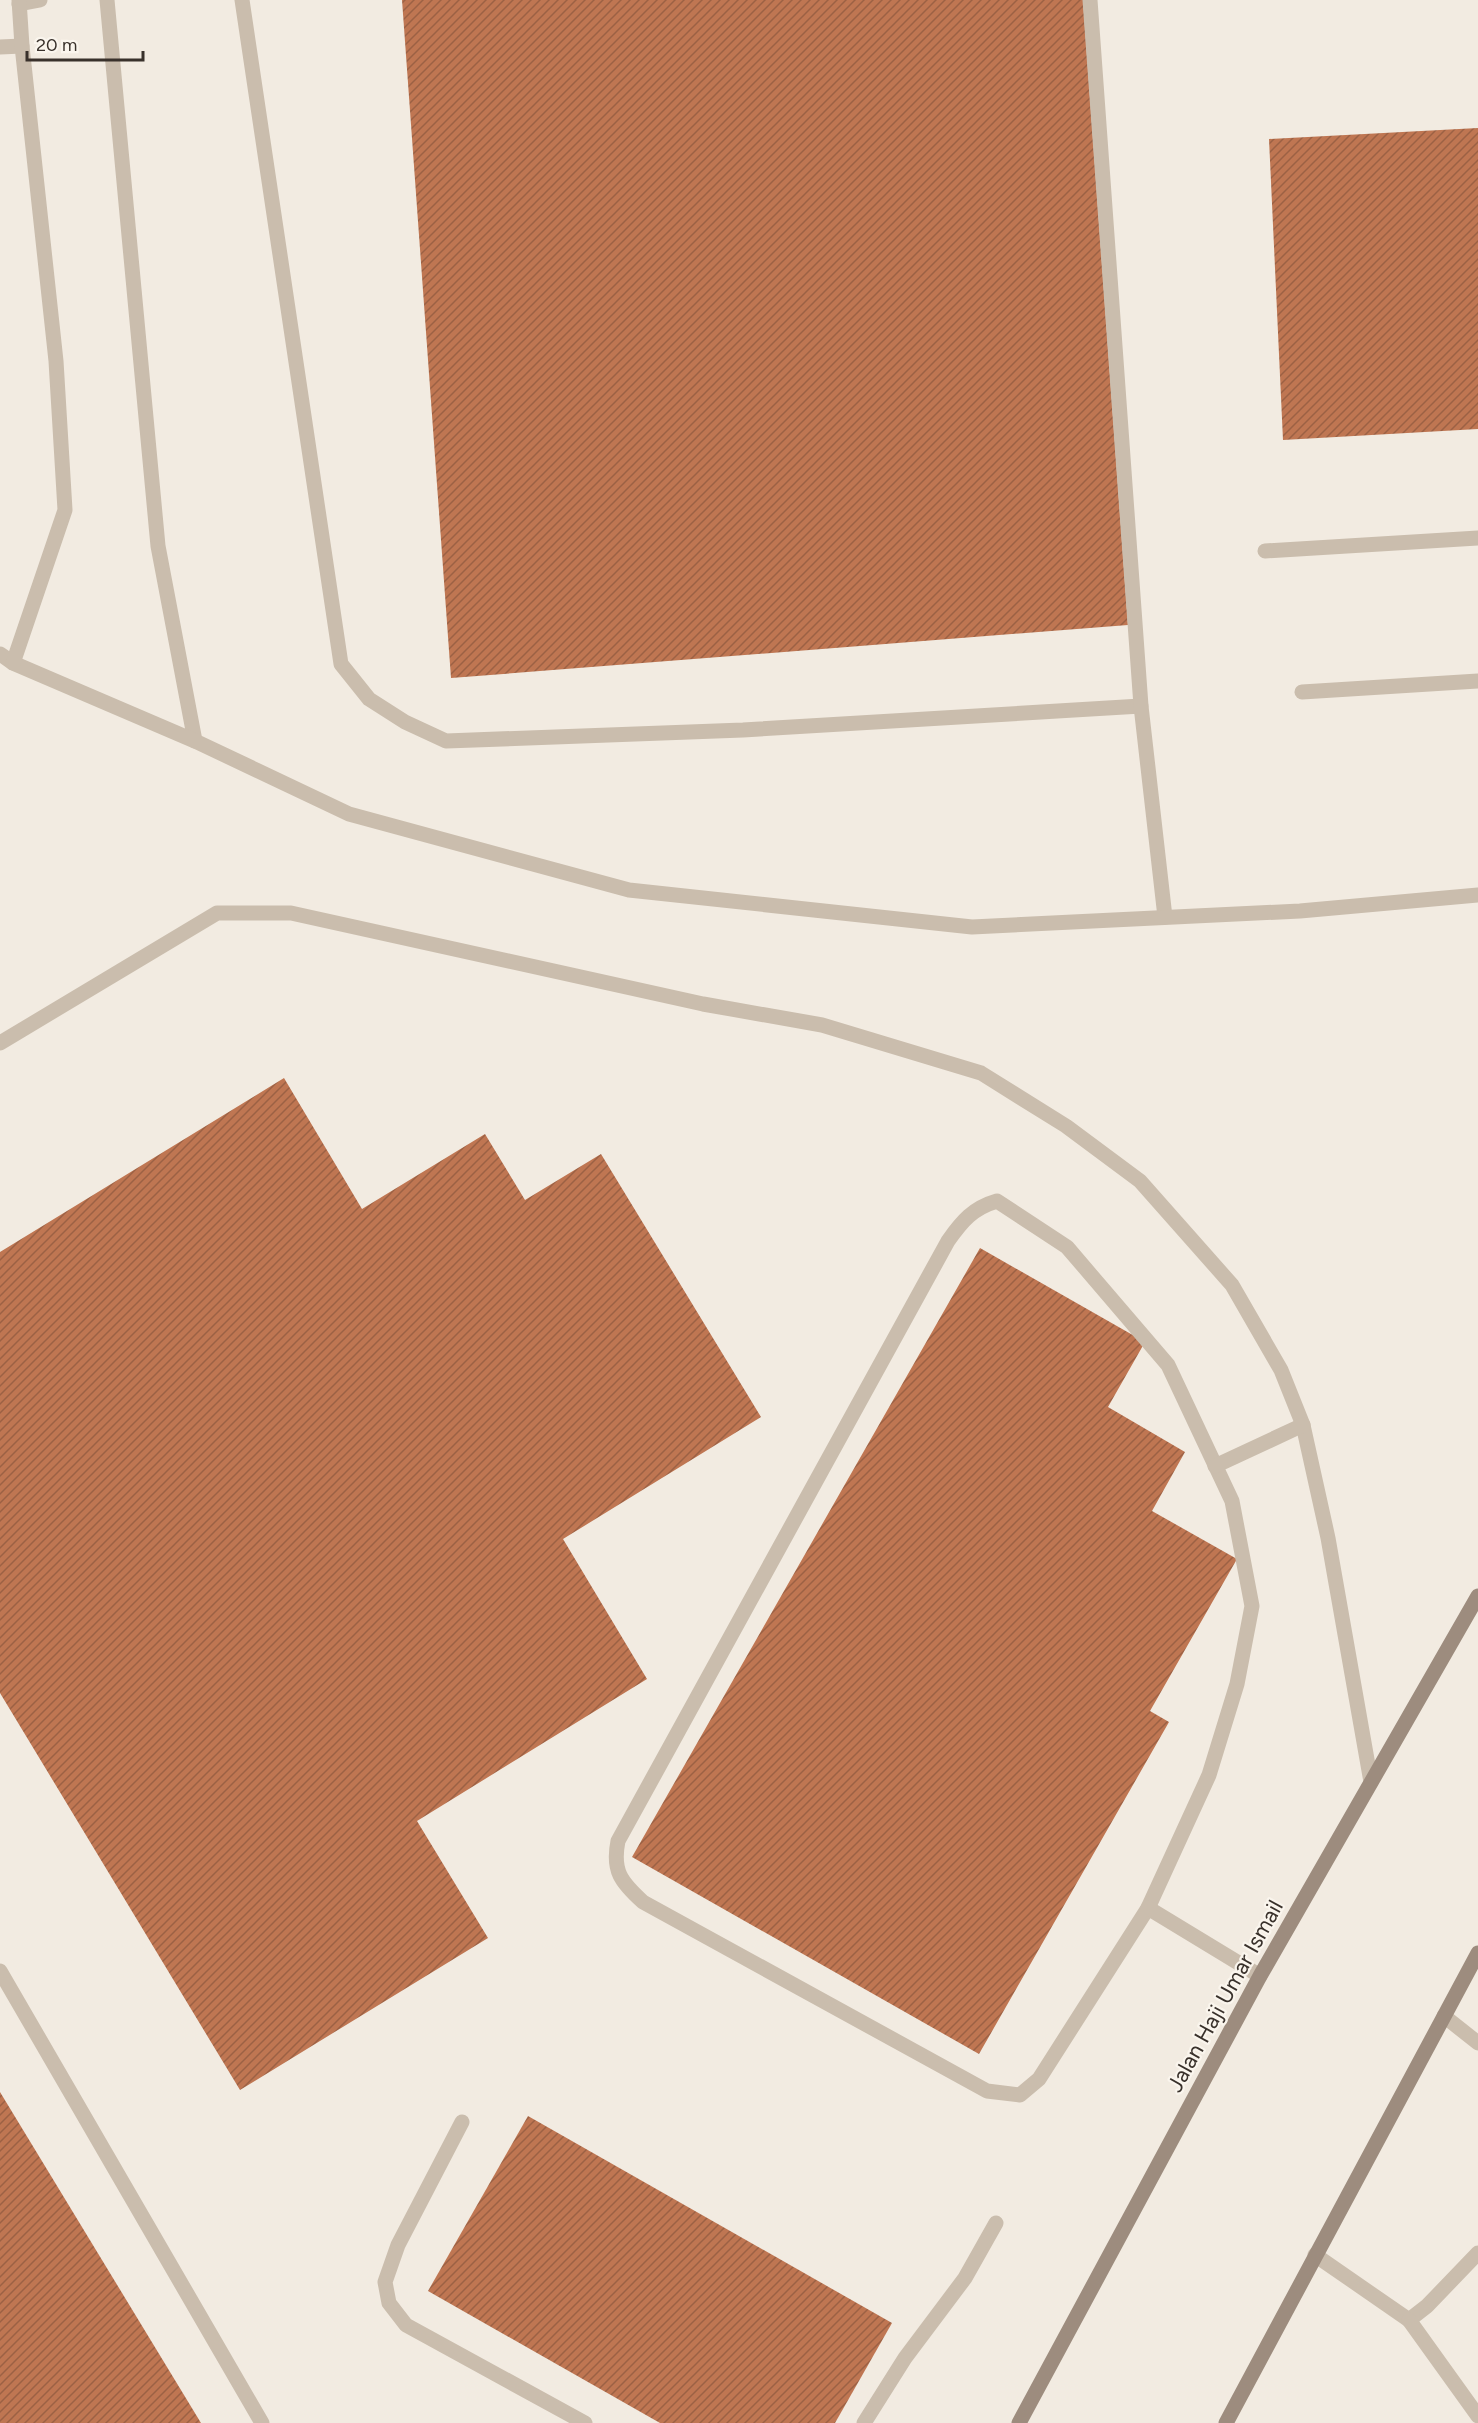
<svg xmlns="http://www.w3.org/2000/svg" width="1478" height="2423" viewBox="0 0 1478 2423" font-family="Figtree,sans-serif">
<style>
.building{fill:url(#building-hatch)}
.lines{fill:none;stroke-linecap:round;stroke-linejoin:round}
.service{stroke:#cabdad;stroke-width:15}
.secondary{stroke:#9d8c7e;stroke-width:15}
.labels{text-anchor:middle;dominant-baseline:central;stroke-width:4.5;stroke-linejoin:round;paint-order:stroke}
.street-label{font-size:22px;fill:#39312b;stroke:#faf5ed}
</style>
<defs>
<pattern id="building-hatch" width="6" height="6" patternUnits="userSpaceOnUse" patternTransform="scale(1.5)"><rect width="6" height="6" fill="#bf7652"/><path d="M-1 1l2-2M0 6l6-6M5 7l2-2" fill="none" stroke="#9c6144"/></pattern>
</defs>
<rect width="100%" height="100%" fill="#f2ebe1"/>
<g class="building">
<path d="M 402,0 L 1083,0 L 1128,625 L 451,678 Z"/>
<path d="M 1478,128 L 1478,429 L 1283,440 L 1269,139 Z"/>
<path d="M 284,1078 L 362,1209 L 485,1134 L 525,1200 L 601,1154 L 761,1417 L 563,1539 L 647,1679 L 417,1821 L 488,1938 L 240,2090 L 0,1693 L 0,1252 Z"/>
<path d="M 980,1248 L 1145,1342 L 1108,1407 L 1185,1452 L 1152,1511 L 1237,1559 L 1150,1711 L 1169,1722 L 979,2054 L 632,1857 Z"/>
<path d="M 0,2092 L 201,2423 L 0,2423 Z"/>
<path d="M 528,2116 L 892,2323 L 835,2423 L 660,2423 L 428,2291 Z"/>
</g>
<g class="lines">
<g class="service">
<path d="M 107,0 L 158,546 L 195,741"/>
<path d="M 242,0 L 341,664 L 369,699 L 405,722 L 446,741 L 743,730 L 1141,706"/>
<path d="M 1090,0 L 1141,706 L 1165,917"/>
<path d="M 19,4 L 40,0"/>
<path d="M 0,47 L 22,46"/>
<path d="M 1265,551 L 1478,538"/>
<path d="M 0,654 L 13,663 L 195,741 L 349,814 L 629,890 L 972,927 L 1300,911 L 1478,895"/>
<path d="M 13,663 L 65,510 L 56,361 L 22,46 L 19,0"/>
<path d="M 1302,692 L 1478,681"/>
<path d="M 0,1043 L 217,913 L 291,913 L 703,1004 L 822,1025 L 981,1073 L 1066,1126 L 1140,1181 L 1232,1285 L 1281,1370 L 1303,1425 L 1328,1538 L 1371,1782"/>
<path d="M 997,1201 L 1067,1247 L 1168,1365 L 1232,1501 L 1252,1606 L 1237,1684 L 1209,1775 L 1148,1908 L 1039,2079 L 1020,2095 L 987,2091 L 643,1902 C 621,1882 612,1871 618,1841 L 948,1241 C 962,1221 973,1208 997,1201 Z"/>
<path d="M 1215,1466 L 1303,1425"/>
<path d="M 1148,1908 L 1260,1976"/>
<path d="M 0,1971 L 262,2423"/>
<path d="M 1444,2016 L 1478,2043"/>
<path d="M 462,2122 L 398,2245 L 385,2282 L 389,2303 L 406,2325 L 585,2423"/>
<path d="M 1315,2255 L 1409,2320 L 1427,2306 L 1478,2253"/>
<path d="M 1409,2320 L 1478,2416"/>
<path d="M 864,2423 L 905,2358 L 965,2278 L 996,2223"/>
</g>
<g class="secondary">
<path d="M 1019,2423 L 1260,1976 L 1478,1596"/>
<path d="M 1226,2423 L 1478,1953"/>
</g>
</g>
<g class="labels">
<g class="street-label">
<text transform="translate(1225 1996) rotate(-61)">Jalan Haji Umar Ismail</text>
</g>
</g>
<path d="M27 51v9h116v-9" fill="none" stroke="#39312b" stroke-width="3"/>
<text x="36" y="51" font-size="18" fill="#39312b" stroke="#faf5ed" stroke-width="4.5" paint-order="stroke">20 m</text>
</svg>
